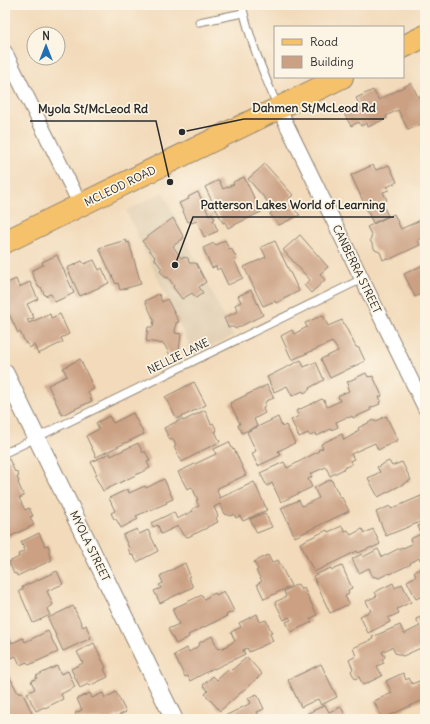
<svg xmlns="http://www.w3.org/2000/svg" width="430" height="724" viewBox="0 0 430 724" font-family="Delius,sans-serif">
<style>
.built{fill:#e0cdb1}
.building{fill:#cba083}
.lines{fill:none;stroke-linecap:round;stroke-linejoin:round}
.service-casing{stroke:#8e8272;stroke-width:9}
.minor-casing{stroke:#8e8272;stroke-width:16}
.tertiary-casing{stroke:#8e8272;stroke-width:19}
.primary-casing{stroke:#8e8272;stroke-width:24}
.service{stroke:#fff;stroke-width:7}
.minor{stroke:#fff;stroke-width:14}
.tertiary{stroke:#fff;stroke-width:17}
.primary{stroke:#f5c16b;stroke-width:22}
.labels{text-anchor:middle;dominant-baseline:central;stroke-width:3.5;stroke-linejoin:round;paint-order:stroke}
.street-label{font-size:11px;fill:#2b2b2b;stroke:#fcf5e5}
.leader{fill:none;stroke:#2b2b2b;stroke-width:1.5}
.callout-dot{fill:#2b2b2b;stroke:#fcf5e5;stroke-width:1.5}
.callout-label{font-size:12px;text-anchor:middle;font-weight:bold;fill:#2b2b2b;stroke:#fcf5e5;stroke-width:3.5;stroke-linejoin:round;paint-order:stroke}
</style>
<rect width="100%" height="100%" fill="#fcf5e5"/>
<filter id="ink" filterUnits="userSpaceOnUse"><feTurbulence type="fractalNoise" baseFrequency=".025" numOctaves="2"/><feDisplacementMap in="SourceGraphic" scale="8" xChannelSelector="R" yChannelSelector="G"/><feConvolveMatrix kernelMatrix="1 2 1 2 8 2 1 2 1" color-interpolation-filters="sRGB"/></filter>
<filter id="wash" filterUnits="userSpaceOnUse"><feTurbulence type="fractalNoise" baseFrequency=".012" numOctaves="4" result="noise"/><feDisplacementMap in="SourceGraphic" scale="16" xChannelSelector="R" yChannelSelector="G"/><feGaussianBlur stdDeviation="0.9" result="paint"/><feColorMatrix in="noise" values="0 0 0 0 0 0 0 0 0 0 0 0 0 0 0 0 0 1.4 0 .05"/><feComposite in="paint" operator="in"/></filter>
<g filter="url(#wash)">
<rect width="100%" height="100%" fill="#f2daba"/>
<path class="built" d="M 163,192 L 233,336 L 194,355 L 126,211 Z"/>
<g id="blocks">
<g class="building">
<path d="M 411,83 L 418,97 L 425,93 L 425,122 L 408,130 L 398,110 L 386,116 L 387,118 L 368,127 L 367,123 L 361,126 L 359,122 L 351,126 L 343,112 L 359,104 L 356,98 L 373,90 L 379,100 Z"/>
<path d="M 265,164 L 293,195 L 286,202 L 300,215 L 279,225 L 270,214 L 274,209 L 248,179 Z"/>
<path d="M 373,165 L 376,170 L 389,165 L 397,182 L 387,187 L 389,190 L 383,192 L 387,200 L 382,203 L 388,216 L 373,223 L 351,175 Z"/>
<path d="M 244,177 L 261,212 L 228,228 L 225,222 L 223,223 L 205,187 L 219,180 L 223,189 L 234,184 L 233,182 Z"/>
<path d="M 198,192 L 209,215 L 212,213 L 215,219 L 213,220 L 218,231 L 204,237 L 197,221 L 191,223 L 190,221 L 188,222 L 179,203 L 189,199 L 188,197 Z"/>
<path d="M 394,214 L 401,229 L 425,218 L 425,237 L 418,240 L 420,245 L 388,260 L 387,258 L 383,260 L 380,252 L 375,250 L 370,240 L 372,236 L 367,227 Z"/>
<path d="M 173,218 L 184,238 L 173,246 L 181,258 L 183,257 L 188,258 L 189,263 L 196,263 L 206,282 L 199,287 L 203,293 L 196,298 L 192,293 L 182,299 L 173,287 L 174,286 L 168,277 L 166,278 L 160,271 L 162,269 L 154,258 L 155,257 L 142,241 Z"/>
<path d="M 300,235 L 328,267 L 320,274 L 325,280 L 311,293 L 304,285 L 310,280 L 283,250 Z"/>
<path d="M 126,240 L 127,243 L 129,242 L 141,284 L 120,290 L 118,283 L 116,284 L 99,248 Z"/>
<path d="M 225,240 L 229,249 L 231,248 L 237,259 L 234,260 L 243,278 L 228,285 L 220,268 L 217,270 L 216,266 L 212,268 L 203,248 L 214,243 L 216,245 Z"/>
<path d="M 275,241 L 299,291 L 276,303 L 275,301 L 263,306 L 244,267 L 266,257 L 261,247 Z"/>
<path d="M 57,255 L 74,293 L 55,302 L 51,294 L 45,296 L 41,287 L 39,288 L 31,271 L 43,265 L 42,262 Z"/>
<path d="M 94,260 L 99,270 L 102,268 L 109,283 L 80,296 L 67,268 L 82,261 L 84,264 Z"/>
<path d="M 425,264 L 425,292 L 415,297 L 404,274 Z"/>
<path d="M 16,279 L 19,287 L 30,282 L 38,299 L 27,304 L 34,318 L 27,320 L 29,323 L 50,314 L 51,318 L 60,314 L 69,334 L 61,338 L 63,342 L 38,354 L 34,345 L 29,348 L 27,343 L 26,344 L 20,332 L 18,333 L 9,314 L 7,315 L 5,311 L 5,284 Z"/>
<path d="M 251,290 L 263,315 L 235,329 L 234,327 L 228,327 L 224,318 L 238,311 L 235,305 L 241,302 L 238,296 Z"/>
<path d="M 159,294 L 162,302 L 167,299 L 179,322 L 176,323 L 175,333 L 181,334 L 179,351 L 170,355 L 164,344 L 146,341 L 148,327 L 153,327 L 154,320 L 145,301 Z"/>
<path d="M 323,315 L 328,326 L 342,320 L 356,347 L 359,348 L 365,361 L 330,378 L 321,359 L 338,351 L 334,344 L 333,344 L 332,342 L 292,360 L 281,336 L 292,330 L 294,334 L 307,327 L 305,323 Z"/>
<path d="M 80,359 L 94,389 L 88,392 L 92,401 L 62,415 L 48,385 L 67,376 L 63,368 Z"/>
<path d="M 301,360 L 304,367 L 316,362 L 324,380 L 309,388 L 310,389 L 304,393 L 303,391 L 292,396 L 287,386 L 274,392 L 267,377 Z"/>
<path d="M 366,373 L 368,377 L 369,376 L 370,377 L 373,376 L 382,396 L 379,397 L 381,401 L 379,402 L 380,404 L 370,408 L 371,410 L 353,418 L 352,416 L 348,418 L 347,417 L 336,422 L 338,427 L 331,430 L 331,429 L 317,436 L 316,433 L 310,436 L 308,433 L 299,437 L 291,420 L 299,416 L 296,411 L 322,399 L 323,400 L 324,400 L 327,407 L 340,401 L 338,396 L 349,391 L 347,387 L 349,385 L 347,382 Z"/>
<path d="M 194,382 L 206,405 L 177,419 L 165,397 Z"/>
<path d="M 267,385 L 274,398 L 266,401 L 263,409 L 265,413 L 254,419 L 257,426 L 242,433 L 238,425 L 240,424 L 230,403 Z"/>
<path d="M 205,410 L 211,424 L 213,423 L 217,431 L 215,431 L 220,442 L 201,451 L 200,452 L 182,462 L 174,447 L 176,446 L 173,439 L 170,440 L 164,428 L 182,419 L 183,421 Z"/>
<path d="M 133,413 L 144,434 L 96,457 L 86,436 L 99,429 L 96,423 L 109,416 L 113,423 Z"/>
<path d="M 386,416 L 398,440 L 378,450 L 375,443 L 357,451 L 351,454 L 354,459 L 350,461 L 352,464 L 344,468 L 344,469 L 330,476 L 326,467 L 310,474 L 312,477 L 308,479 L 312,487 L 281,502 L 272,483 L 267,486 L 260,473 L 284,462 L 287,468 L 293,465 L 319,451 L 318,450 L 323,448 L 321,444 L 342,434 L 344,440 L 356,433 L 355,432 L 359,430 L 358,428 L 374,420 L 375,422 Z"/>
<path d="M 278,417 L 282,427 L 286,425 L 295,443 L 278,451 L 281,455 L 258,466 L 252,454 L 256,451 L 247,432 Z"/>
<path d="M 229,442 L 233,450 L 234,449 L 246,475 L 218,488 L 217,491 L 220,498 L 254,482 L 267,510 L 243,521 L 240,516 L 236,518 L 234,514 L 231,516 L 225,514 L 220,504 L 214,507 L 218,516 L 216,518 L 218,522 L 207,527 L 207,528 L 188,537 L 183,535 L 178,526 L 161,534 L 158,525 L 153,527 L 151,523 L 174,512 L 177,519 L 193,511 L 192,509 L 199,506 L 196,500 L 198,500 L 192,487 L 187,489 L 178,472 L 216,454 L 214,449 Z"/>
<path d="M 138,443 L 143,453 L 145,451 L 150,461 L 147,462 L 150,468 L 103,491 L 95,476 L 97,475 L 91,462 L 110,453 L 111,456 Z"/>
<path d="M 9,459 L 15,472 L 16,471 L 19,476 L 17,477 L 19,482 L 18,483 L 24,496 L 19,498 L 25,510 L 29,508 L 33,516 L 30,517 L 34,525 L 5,539 L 5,510 L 6,510 L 5,505 L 9,503 L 7,499 L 5,500 L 5,461 Z"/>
<path d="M 389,461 L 392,466 L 402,462 L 411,480 L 378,497 L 368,478 L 380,472 L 377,467 Z"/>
<path d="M 164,479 L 173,499 L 166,502 L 167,503 L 136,516 L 138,519 L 121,528 L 116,519 L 114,519 L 111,513 L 115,511 L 109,498 L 128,489 L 129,493 L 145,486 L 146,488 Z"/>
<path d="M 331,479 L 340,497 L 341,496 L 349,511 L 295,537 L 281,508 L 299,500 L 302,506 L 319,498 L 314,488 Z"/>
<path d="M 421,496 L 425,504 L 425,520 L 386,536 L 376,512 L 390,506 L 391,509 Z"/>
<path d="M 265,513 L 272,527 L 257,533 L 250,519 Z"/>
<path d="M 425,523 L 425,558 L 420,560 L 419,558 L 410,563 L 411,564 L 390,574 L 389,573 L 379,578 L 372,576 L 369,568 L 359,573 L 352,559 L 362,554 L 363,557 L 378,549 L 382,557 L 402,547 L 403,548 L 412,544 L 410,539 L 421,534 L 418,526 Z"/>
<path d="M 342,526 L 345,531 L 348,530 L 351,535 L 362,529 L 365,533 L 373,529 L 380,544 L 372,548 L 372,547 L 358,553 L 357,551 L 314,572 L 300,543 L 327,530 L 328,532 Z"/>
<path d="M 137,529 L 139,534 L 148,530 L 158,551 L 137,562 L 133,555 L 132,556 L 128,549 L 129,548 L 123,535 Z"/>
<path d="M 39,533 L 45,546 L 48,545 L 50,551 L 48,552 L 52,560 L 17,576 L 16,573 L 14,574 L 9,562 L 19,557 L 18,554 L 25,551 L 21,542 Z"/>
<path d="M 268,555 L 272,563 L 278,560 L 291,586 L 264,599 L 257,584 L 262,581 L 256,571 L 258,570 L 254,562 Z"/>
<path d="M 5,558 L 9,566 L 5,568 Z"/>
<path d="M 185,563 L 190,576 L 188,577 L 193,587 L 160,603 L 154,591 L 161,588 L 159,585 L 163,583 L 160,576 Z"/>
<path d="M 342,566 L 352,588 L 348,590 L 349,594 L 345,596 L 349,604 L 330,613 L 313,576 L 331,568 L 332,570 Z"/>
<path d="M 425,566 L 425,595 L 416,599 L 407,581 L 416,576 L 414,572 Z"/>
<path d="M 57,571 L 63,584 L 47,591 L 53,605 L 47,609 L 50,615 L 33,623 L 19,591 L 23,589 L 22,587 Z"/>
<path d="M 393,583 L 395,588 L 402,584 L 411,602 L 397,609 L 399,613 L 388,618 L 390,622 L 368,633 L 360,616 L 371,611 L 366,601 L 377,596 L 375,592 Z"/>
<path d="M 298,584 L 301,590 L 304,588 L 317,615 L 310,619 L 312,622 L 291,632 L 286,622 L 291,620 L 289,617 L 284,620 L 275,602 L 286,597 L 284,591 Z"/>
<path d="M 224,591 L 234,611 L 226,615 L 227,616 L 188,635 L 189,637 L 176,644 L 168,629 L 179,624 L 172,609 L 202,595 L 204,599 L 215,593 L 216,595 Z"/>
<path d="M 73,606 L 83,627 L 86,625 L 91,638 L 63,651 L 48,618 Z"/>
<path d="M 257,614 L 260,622 L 266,620 L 272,633 L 270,634 L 273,641 L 249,652 L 247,648 L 243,650 L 245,654 L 214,669 L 214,668 L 190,681 L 188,676 L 185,677 L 174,655 L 187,648 L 189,652 L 200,645 L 199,643 L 212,636 L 218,649 L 220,648 L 221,649 L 235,641 L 231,632 L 241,627 L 239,623 Z"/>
<path d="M 425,615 L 425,646 L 403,656 L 395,653 L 392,647 L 382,652 L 385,657 L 382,659 L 384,663 L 377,666 L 382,676 L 363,685 L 359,677 L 355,679 L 351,671 L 353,669 L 349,660 L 356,656 L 353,648 L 373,639 L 372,637 L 400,625 L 404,634 L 420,626 L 416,619 Z"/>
<path d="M 48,631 L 58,652 L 29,665 L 27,662 L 20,665 L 16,656 L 5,661 L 5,640 L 10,638 L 12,643 L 23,638 L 25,642 Z"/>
<path d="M 94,643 L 106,668 L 104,669 L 108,677 L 89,686 L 88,684 L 80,688 L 71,669 L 83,663 L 77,652 Z"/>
<path d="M 247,657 L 262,674 L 220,711 L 205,694 L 208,691 L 203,685 L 213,676 L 217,680 L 230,668 L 232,670 Z"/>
<path d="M 321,664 L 337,697 L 321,705 L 318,699 L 301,707 L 288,680 Z"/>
<path d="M 57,666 L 61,674 L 68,671 L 75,687 L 61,694 L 63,699 L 45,708 L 44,707 L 36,711 L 27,693 L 35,689 L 31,681 L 37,678 L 36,676 Z"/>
<path d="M 5,668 L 18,693 L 22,692 L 32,713 L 20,719 L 5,719 Z"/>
<path d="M 403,673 L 406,680 L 409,678 L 412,684 L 424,679 L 425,681 L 425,699 L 382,719 L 374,701 L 392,693 L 386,681 Z"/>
<path d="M 116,692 L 126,712 L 111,719 L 78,719 L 75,713 L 82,710 L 77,699 L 90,693 L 92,698 L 103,693 L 105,698 Z"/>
<path d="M 257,694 L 264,709 L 257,712 L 261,719 L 222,719 L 221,718 L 251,703 L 248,698 Z"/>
<path d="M 325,705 L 329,712 L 341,707 L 347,719 L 308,719 L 306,714 Z"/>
<path d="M 425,715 L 425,719 L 416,719 Z"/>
</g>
</g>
</g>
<g filter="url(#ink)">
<use href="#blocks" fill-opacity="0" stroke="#8e8272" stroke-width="1"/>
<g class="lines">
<g class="service-casing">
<g id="service">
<path d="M 242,5 C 250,41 263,73 278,107"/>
<path d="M 199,22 L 243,13"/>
<path d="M 5,453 L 362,279"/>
</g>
</g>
<g class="minor-casing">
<g id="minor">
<path d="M 5,52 L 81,206"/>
<path d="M 279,109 L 425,408"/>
</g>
</g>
<g class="tertiary-casing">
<path id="tertiary" d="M 5,373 L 174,719"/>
</g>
<g class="primary-casing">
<g id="primary">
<path d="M 403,47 L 425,36"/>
<path d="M 5,242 L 342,77"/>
</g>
</g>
<use href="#service" class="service"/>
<use href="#minor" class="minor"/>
<use href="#tertiary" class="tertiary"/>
<use href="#primary" class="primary"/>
</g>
</g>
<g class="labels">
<g class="street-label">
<text transform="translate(120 186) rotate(-26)">MCLEOD ROAD</text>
<text transform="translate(357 269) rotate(64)">CANBERRA STREET</text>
<text transform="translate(178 356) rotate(-26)">NELLIE LANE</text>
<text transform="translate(90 546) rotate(64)">MYOLA STREET</text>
</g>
</g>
<path class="leader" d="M182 132L244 119H384M170 182L156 121H30M175 265L193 217H394"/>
<g class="callout-dot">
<circle cx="182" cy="132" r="4"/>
<circle cx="170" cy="182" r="4"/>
<circle cx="175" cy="265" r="4"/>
</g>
<g class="callout-label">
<text x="314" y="112">Dahmen St/McLeod Rd</text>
<text x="93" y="113">Myola St/McLeod Rd</text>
<text x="293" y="209">Patterson Lakes World of Learning</text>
</g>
<rect width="430" height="724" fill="none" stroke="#fcf5e5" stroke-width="20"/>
<rect x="274" y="26" width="130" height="52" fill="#fcf5e5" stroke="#a8a49b"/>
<rect x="282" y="39" width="20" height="6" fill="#f5c16b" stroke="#a8a49b"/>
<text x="310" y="46" font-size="12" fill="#2b2b2b">Road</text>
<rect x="282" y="56" width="20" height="12" fill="#cba083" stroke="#a8a49b"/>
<text x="310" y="66" font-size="12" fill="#2b2b2b">Building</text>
<g transform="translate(46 46)"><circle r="19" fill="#fcf5e5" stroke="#a8a49b"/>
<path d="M0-3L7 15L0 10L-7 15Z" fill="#1f6fb2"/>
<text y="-6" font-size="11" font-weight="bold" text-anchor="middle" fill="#2b2b2b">N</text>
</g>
</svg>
